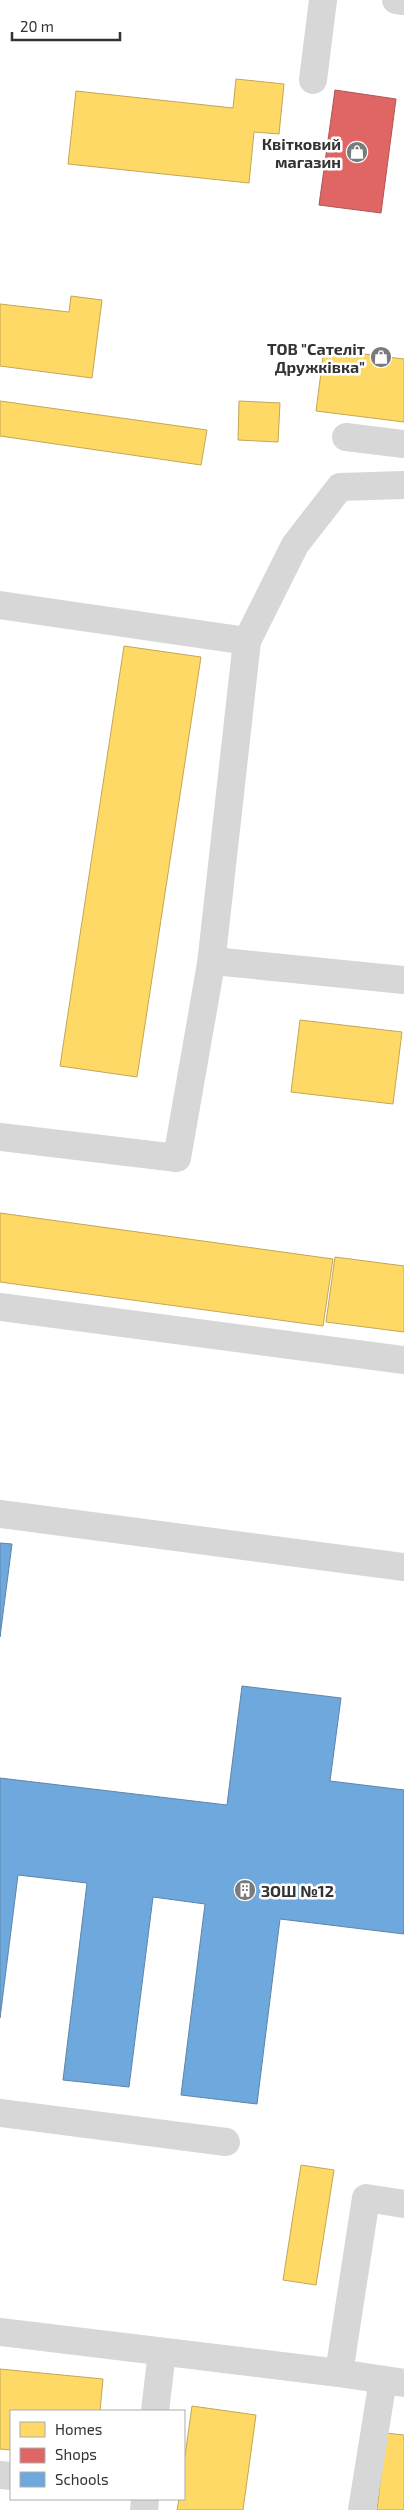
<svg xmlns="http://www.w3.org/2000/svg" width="404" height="2510" viewBox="0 0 404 2510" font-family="'Exo 2',sans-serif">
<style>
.homes{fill:#ffd966;stroke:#c2a757}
.shops{fill:#e06666;stroke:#ac5757}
.schools{fill:#6fa8dc;stroke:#5d85a9}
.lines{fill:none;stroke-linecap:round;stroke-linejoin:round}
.minor{stroke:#d7d7d7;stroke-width:28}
.labels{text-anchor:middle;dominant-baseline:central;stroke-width:5;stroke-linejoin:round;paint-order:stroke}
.poi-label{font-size:16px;font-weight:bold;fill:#333;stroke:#fff;text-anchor:end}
</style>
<rect width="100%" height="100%" fill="#fff"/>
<g class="homes">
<path d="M 236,79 L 284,84 L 279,134 L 254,132 L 249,183 L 68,164 L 76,91 L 233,108 Z"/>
<path d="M 71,296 L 102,300 L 92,378 L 0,366 L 0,304 L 69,312 Z"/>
<path d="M 324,349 L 404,359 L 404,422 L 316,411 Z"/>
<path d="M 0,401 L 207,430 L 201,465 L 0,436 Z"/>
<path d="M 239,401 L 280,403 L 278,442 L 238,440 Z"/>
<path d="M 124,646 L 201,657 L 137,1077 L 60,1066 Z"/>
<path d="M 300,1020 L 402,1032 L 393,1104 L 291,1092 Z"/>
<path d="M 0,1213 L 333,1259 L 323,1326 L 0,1282 Z"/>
<path d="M 335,1257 L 404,1266 L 404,1332 L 326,1322 Z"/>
<path d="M 301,2165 L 334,2170 L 316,2285 L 283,2280 Z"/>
<path d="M 0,2369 L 103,2379 L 100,2411 L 11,2411 L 11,2450 L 0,2449 Z"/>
<path d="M 192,2406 L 256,2415 L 243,2510 L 177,2510 L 179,2499 L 184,2499 L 184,2463 Z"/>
<path d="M 386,2433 L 404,2435 L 404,2510 L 377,2510 Z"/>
</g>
<path class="shops" d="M 335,90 L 396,99 L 381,213 L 319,205 Z"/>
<g class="schools">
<path d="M 0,1543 L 12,1544 L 0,1637 Z"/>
<path d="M 242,1686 L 341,1698 L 330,1781 L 404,1790 L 404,1934 L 280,1919 L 257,2104 L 181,2095 L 205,1904 L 153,1897 L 129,2087 L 63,2080 L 87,1883 L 18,1875 L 0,2018 L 0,1778 L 227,1805 Z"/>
</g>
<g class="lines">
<g class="minor">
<path d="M 396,0 L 404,1"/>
<path d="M 313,80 L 323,0"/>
<path d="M 346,437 L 404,444"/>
<path d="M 0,605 L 247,641 L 211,964"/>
<path d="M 247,641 L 295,545 L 340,487 L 404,485"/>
<path d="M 0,1137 L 177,1158 L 211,964 L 213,961 L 404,980"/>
<path d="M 0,1307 L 404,1360"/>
<path d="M 0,1514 L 404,1567"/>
<path d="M 0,2113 L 226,2142"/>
<path d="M 0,2332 L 339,2373 L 366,2198 L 404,2204"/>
<path d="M 339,2373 L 404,2383"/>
<path d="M 155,2411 L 162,2352"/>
<path d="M 0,2475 L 11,2476"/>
<path d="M 144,2510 L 145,2499"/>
<path d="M 362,2510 L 383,2380"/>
</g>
</g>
<defs>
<g id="shop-disc" transform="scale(1.125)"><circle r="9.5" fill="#7a7a7a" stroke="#fff"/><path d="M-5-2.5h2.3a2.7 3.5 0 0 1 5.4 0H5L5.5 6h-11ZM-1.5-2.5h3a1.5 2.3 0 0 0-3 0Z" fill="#fff"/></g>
<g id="building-disc" transform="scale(1.125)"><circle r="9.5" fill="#7a7a7a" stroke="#fff"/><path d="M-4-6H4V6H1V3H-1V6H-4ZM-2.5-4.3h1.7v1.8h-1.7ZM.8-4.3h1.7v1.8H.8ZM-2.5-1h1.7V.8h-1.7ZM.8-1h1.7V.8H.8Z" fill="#fff"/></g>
</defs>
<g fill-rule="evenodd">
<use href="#shop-disc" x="357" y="152"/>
<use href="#shop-disc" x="381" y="357"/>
<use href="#building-disc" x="245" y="1890"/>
</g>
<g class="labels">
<g class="poi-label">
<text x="341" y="143">Квітковий<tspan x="341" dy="18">магазин</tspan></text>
<text x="365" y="348">ТОВ "Сателіт<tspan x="365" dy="18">Дружківка"</tspan></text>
<text x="261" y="1890" text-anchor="start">ЗОШ №12</text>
</g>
</g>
<rect x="10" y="2410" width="175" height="90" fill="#ffffff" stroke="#adadad"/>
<rect x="20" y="2422" width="25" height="15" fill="#ffd966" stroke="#adadad"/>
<text x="55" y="2435" font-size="15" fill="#333333">Homes</text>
<rect x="20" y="2448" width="25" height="15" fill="#e06666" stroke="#adadad"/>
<text x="55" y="2460" font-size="15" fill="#333333">Shops</text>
<rect x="20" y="2472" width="25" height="15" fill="#6fa8dc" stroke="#adadad"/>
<text x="55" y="2485" font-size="15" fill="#333333">Schools</text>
<path d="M12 32v8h108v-8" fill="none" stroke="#333333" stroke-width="2.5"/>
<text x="20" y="32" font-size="15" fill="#333333" stroke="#ffffff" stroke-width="4" paint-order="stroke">20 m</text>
</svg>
